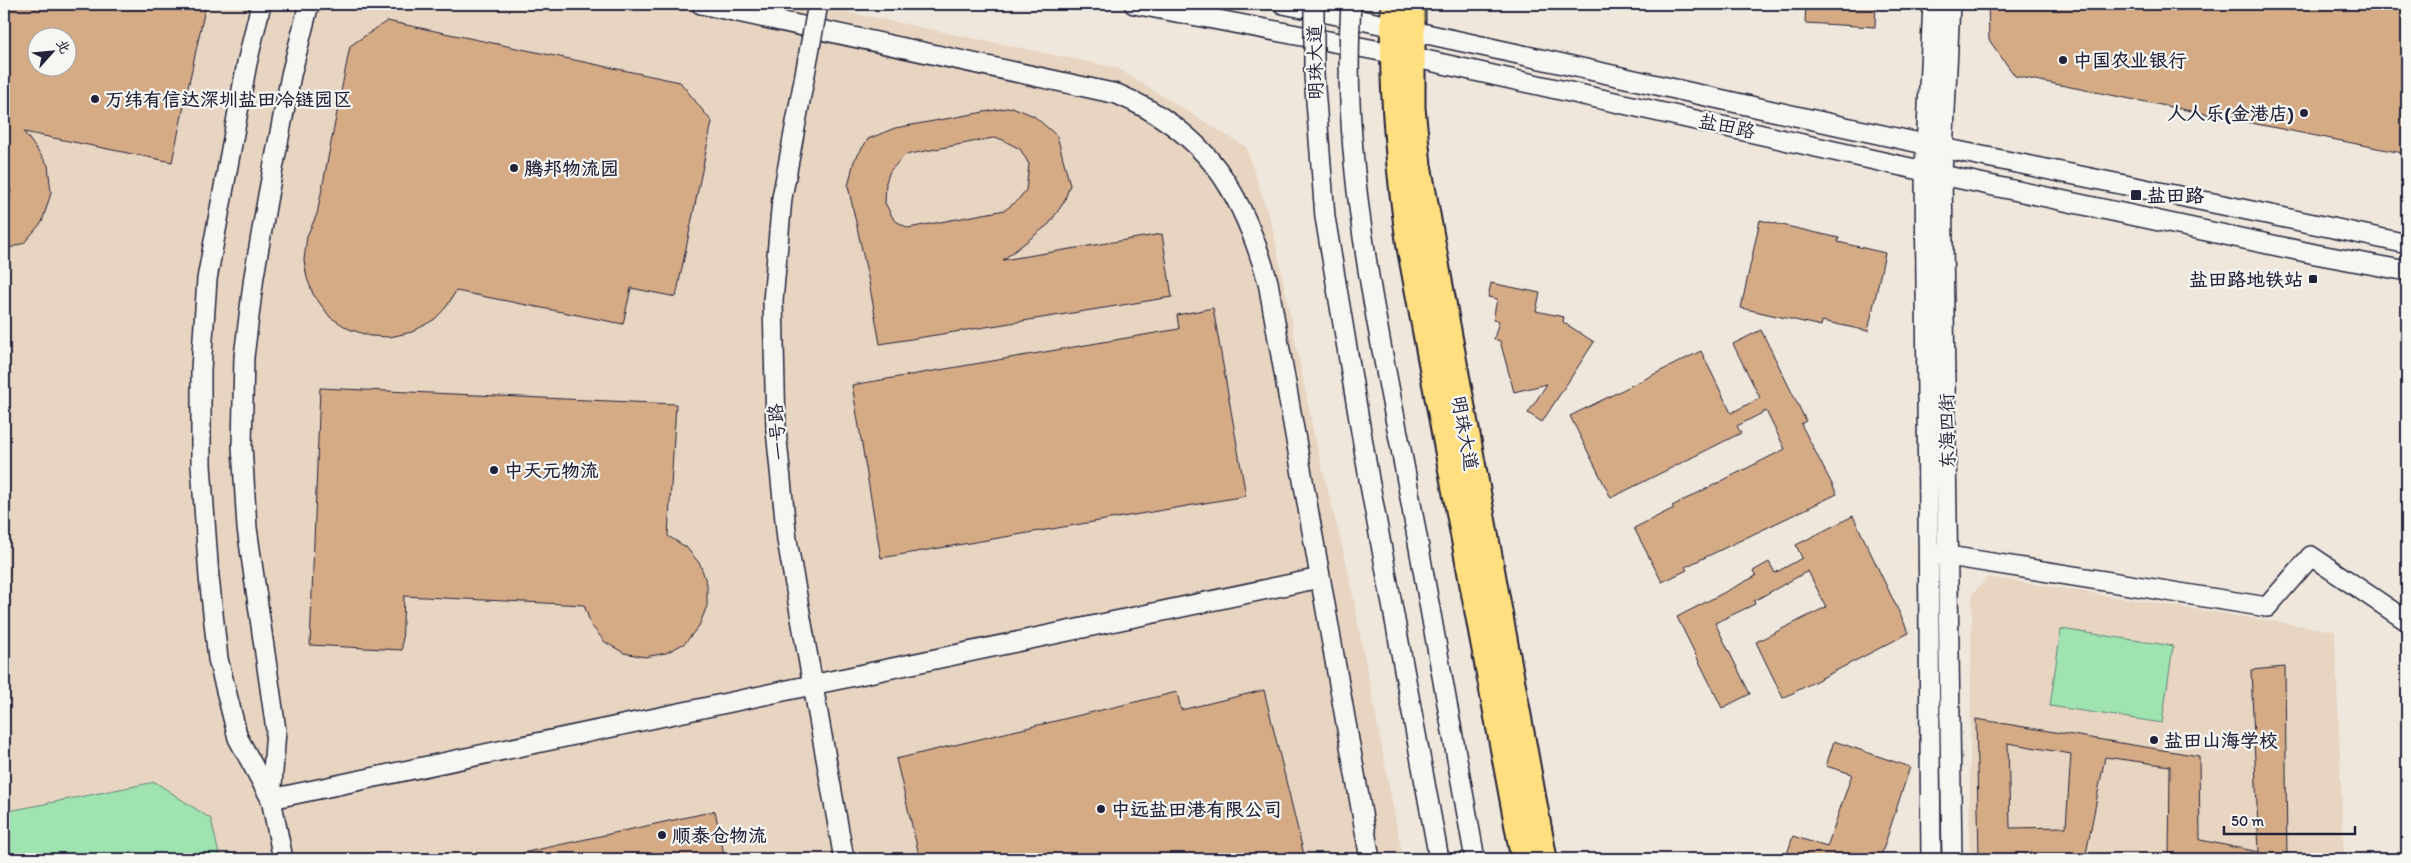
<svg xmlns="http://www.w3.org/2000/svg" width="2411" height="863" viewBox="0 0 2411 863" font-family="Itim,'LXGW WenKai TC',sans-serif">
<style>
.built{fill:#e7d5c2;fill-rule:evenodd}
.green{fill:#9fe4b0;stroke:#608376}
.building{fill:#d5ab86;stroke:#22223b;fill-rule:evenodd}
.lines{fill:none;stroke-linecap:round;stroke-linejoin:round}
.minor-casing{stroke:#22223b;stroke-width:22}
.major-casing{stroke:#22223b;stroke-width:29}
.minor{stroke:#f6f6f2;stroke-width:19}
.major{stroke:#ffdf80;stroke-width:25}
.minor-bridge-casing{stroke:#22223b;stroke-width:22;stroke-linecap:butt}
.minor-bridge{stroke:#f6f6f2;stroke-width:19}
.poi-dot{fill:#22223b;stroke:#f6f6f2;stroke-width:2}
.labels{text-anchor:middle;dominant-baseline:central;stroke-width:4.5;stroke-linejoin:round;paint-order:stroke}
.poi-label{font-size:19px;font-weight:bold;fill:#22223b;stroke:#f6f6f2;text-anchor:start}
.street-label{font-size:19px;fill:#22223b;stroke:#f6f6f2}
</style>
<rect width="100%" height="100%" fill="#efe7dc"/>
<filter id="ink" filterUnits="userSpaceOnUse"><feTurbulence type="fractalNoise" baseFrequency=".02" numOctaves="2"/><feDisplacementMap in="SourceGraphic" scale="10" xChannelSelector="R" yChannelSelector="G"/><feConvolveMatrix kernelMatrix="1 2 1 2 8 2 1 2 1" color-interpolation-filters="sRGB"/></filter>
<g filter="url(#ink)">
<g class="built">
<path d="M 4,4 L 809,4 L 1117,68 L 1246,147 L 1273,229 L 1314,434 L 1348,570 L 1403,859 L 4,859 ZM 38,38 L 68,38 L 68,68 L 38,68 Z"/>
<path d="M 1988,577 L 2335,631 L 2344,859 L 1971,859 L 1969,845 L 1972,594 Z"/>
</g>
<g class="green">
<path d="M 2061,629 L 2173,646 L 2162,723 L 2050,706 Z"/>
<path d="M 155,782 L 211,819 L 220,859 L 4,859 L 4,812 Z"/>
</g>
<g class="building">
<path d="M 4,4 L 206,4 L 172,162 L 24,132 L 48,165 L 51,193 L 42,222 L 24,243 L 4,250 L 4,205 L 11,192 L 4,170 ZM 38,38 L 68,38 L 68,68 L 38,68 Z"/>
<path d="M 1806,4 L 1876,4 L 1875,27 L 1805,23 Z"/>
<path d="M 1988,4 L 2407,4 L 2407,149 L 2402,153 L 2015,76 L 1989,40 Z"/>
<path d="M 387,21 L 680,82 L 712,122 L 676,297 L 631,288 L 623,324 L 456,291 L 447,306 L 435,319 L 412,332 L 390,337 L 370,336 L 349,329 L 330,317 L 313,294 L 307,278 L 304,260 L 307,236 L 317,214 L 350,46 Z"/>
<path d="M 1012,107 L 1034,116 L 1057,136 L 1070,185 L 1064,202 L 1049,224 L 1003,260 L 1162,234 L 1172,297 L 880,344 L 869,282 L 848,186 L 854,161 L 868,139 L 895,128 ZM 993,138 L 1001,139 L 1020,149 L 1029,164 L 1026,190 L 1017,201 L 1005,210 L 908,228 L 894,220 L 885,203 L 886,182 L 890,171 L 905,155 Z"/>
<path d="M 1760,220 L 1839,238 L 1838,242 L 1885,253 L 1868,331 L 1822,321 L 1821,326 L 1741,308 Z"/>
<path d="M 1491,283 L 1540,293 L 1536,311 L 1564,317 L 1563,322 L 1594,342 L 1542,422 L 1528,413 L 1547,384 L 1514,392 L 1500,341 L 1494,339 L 1499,321 L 1493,320 L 1497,299 L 1488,297 Z"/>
<path d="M 1213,308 L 1246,496 L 881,558 L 852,385 L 1179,329 L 1177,315 Z"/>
<path d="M 1761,330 L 1806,421 L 1801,424 L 1837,494 L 1685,567 L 1687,570 L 1662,582 L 1634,528 L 1674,508 L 1672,506 L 1785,449 L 1766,411 L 1737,426 L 1741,433 L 1611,498 L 1570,416 L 1701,351 L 1731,413 L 1760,398 L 1733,344 Z"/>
<path d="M 320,388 L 676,404 L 668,536 L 686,547 L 700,564 L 707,584 L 707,606 L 699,626 L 685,643 L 666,653 L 645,657 L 624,653 L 605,642 L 591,625 L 584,605 L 404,596 L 402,650 L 310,645 Z"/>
<path d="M 1853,516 L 1909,633 L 1783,698 L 1756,642 L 1826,607 L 1808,571 L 1754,601 L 1755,604 L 1715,623 L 1750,694 L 1722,708 L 1677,617 L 1756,576 L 1753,571 L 1769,562 L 1775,573 L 1802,558 L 1796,545 Z"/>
<path d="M 2285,667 L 2287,859 L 2169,859 L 2170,766 L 2105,757 L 2085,859 L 1979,856 L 1976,719 L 2199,756 L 2200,840 L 2259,852 L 2251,670 ZM 2008,743 L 2071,754 L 2066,827 L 2010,828 Z"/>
<path d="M 1264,690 L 1305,859 L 920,859 L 896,759 L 1177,692 L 1181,710 Z"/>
<path d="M 1834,741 L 1910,767 L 1880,859 L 1794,859 L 1786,857 L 1793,836 L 1827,847 L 1852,774 L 1826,766 Z"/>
<path d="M 715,811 L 725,859 L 522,859 L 522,853 Z"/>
</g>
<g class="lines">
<g class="minor-casing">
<g id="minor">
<path d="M 261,4 L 247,63 L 207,279 L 201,369 L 201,465 L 209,577 L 218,659 L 238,738 L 271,799"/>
<path d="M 701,4 L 1117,94 C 1207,132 1242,191 1268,282 L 1370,859"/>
<path d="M 1134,4 L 1412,57 L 1942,175 L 2315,254 L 2407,271"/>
<path d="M 1283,4 C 1504,48 1723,102 1943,148 C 2098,180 2253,210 2407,244"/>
<path d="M 1950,4 L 1942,175 L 1952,859"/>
<path d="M 773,301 L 776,430 L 787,540 L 844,859"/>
<path d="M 1407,481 L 1475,859"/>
<path d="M 1370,485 L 1439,859"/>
<path d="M 1936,554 L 2267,607 L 2311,556 L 2407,621"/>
<path d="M 271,799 L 1320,578"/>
<path d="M 283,859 L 271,799 L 276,730 L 247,528 L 242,446 L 244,357 L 254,276 L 268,195 L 291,75 L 309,4"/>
<path d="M 1931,859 L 1925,170 L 1933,4"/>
</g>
</g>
<g class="major-casing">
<g id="major">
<path d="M 1394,4 C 1391,87 1398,165 1410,247 L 1524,859"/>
<path d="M 1412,4 L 1412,108 L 1418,165 L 1544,859"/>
</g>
</g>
<use href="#minor" class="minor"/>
<use href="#major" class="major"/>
<g class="minor-bridge-casing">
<g id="minor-bridge">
<path d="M 1314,4 L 1314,75 L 1325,217 L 1370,485"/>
<path d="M 1351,4 C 1340,164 1378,325 1407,481"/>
<path d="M 773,301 L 782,198 L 818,4"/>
</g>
</g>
<use href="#minor-bridge" class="minor-bridge"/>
</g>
</g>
<g class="poi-dot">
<circle cx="2063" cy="60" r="5"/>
<circle cx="95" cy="99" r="5"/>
<circle cx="2304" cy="113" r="5"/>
<circle cx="514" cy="168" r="5"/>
<rect x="2130" y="189" width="12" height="12" rx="2.5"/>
<rect x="2308" y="274" width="10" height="10" rx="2.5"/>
<circle cx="494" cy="470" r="5"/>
<circle cx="2154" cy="740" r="5"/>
<circle cx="1101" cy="809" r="5"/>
<circle cx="662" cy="835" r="5"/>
</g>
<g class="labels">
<g class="poi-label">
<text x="2073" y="60">中国农业银行</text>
<text x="105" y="99">万纬有信达深圳盐田冷链园区</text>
<text x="2294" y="113" text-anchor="end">人人乐(金港店)</text>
<text x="524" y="168">腾邦物流园</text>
<text x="2147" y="195">盐田路</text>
<text x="2303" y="279" text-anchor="end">盐田路地铁站</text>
<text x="504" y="470">中天元物流</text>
<text x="2164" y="740">盐田山海学校</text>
<text x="1111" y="809">中远盐田港有限公司</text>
<text x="672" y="835">顺泰仓物流</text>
</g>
<g class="street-label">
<text transform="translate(1315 62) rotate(-91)">明珠大道</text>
<text transform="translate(1727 126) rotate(12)">盐田路</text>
<text transform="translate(1947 431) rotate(-91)">东海四街</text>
<text transform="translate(777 432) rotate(-94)">一号路</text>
<text transform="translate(1465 433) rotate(80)">明珠大道</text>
</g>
</g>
<rect width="2411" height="863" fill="none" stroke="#f6f6f2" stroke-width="20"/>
<rect x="10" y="10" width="2391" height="843" fill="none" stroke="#22223b" stroke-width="2" filter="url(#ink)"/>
<g transform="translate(52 52) rotate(63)"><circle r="24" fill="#f6f6f2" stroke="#a1a1a9"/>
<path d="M0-4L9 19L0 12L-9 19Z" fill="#22223b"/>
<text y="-8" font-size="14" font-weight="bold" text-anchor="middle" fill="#22223b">北</text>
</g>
<path d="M2224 826v8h131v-8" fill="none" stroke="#22223b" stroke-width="2.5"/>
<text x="2231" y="826" font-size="15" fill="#22223b" stroke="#f6f6f2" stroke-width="4" paint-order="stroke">50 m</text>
</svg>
